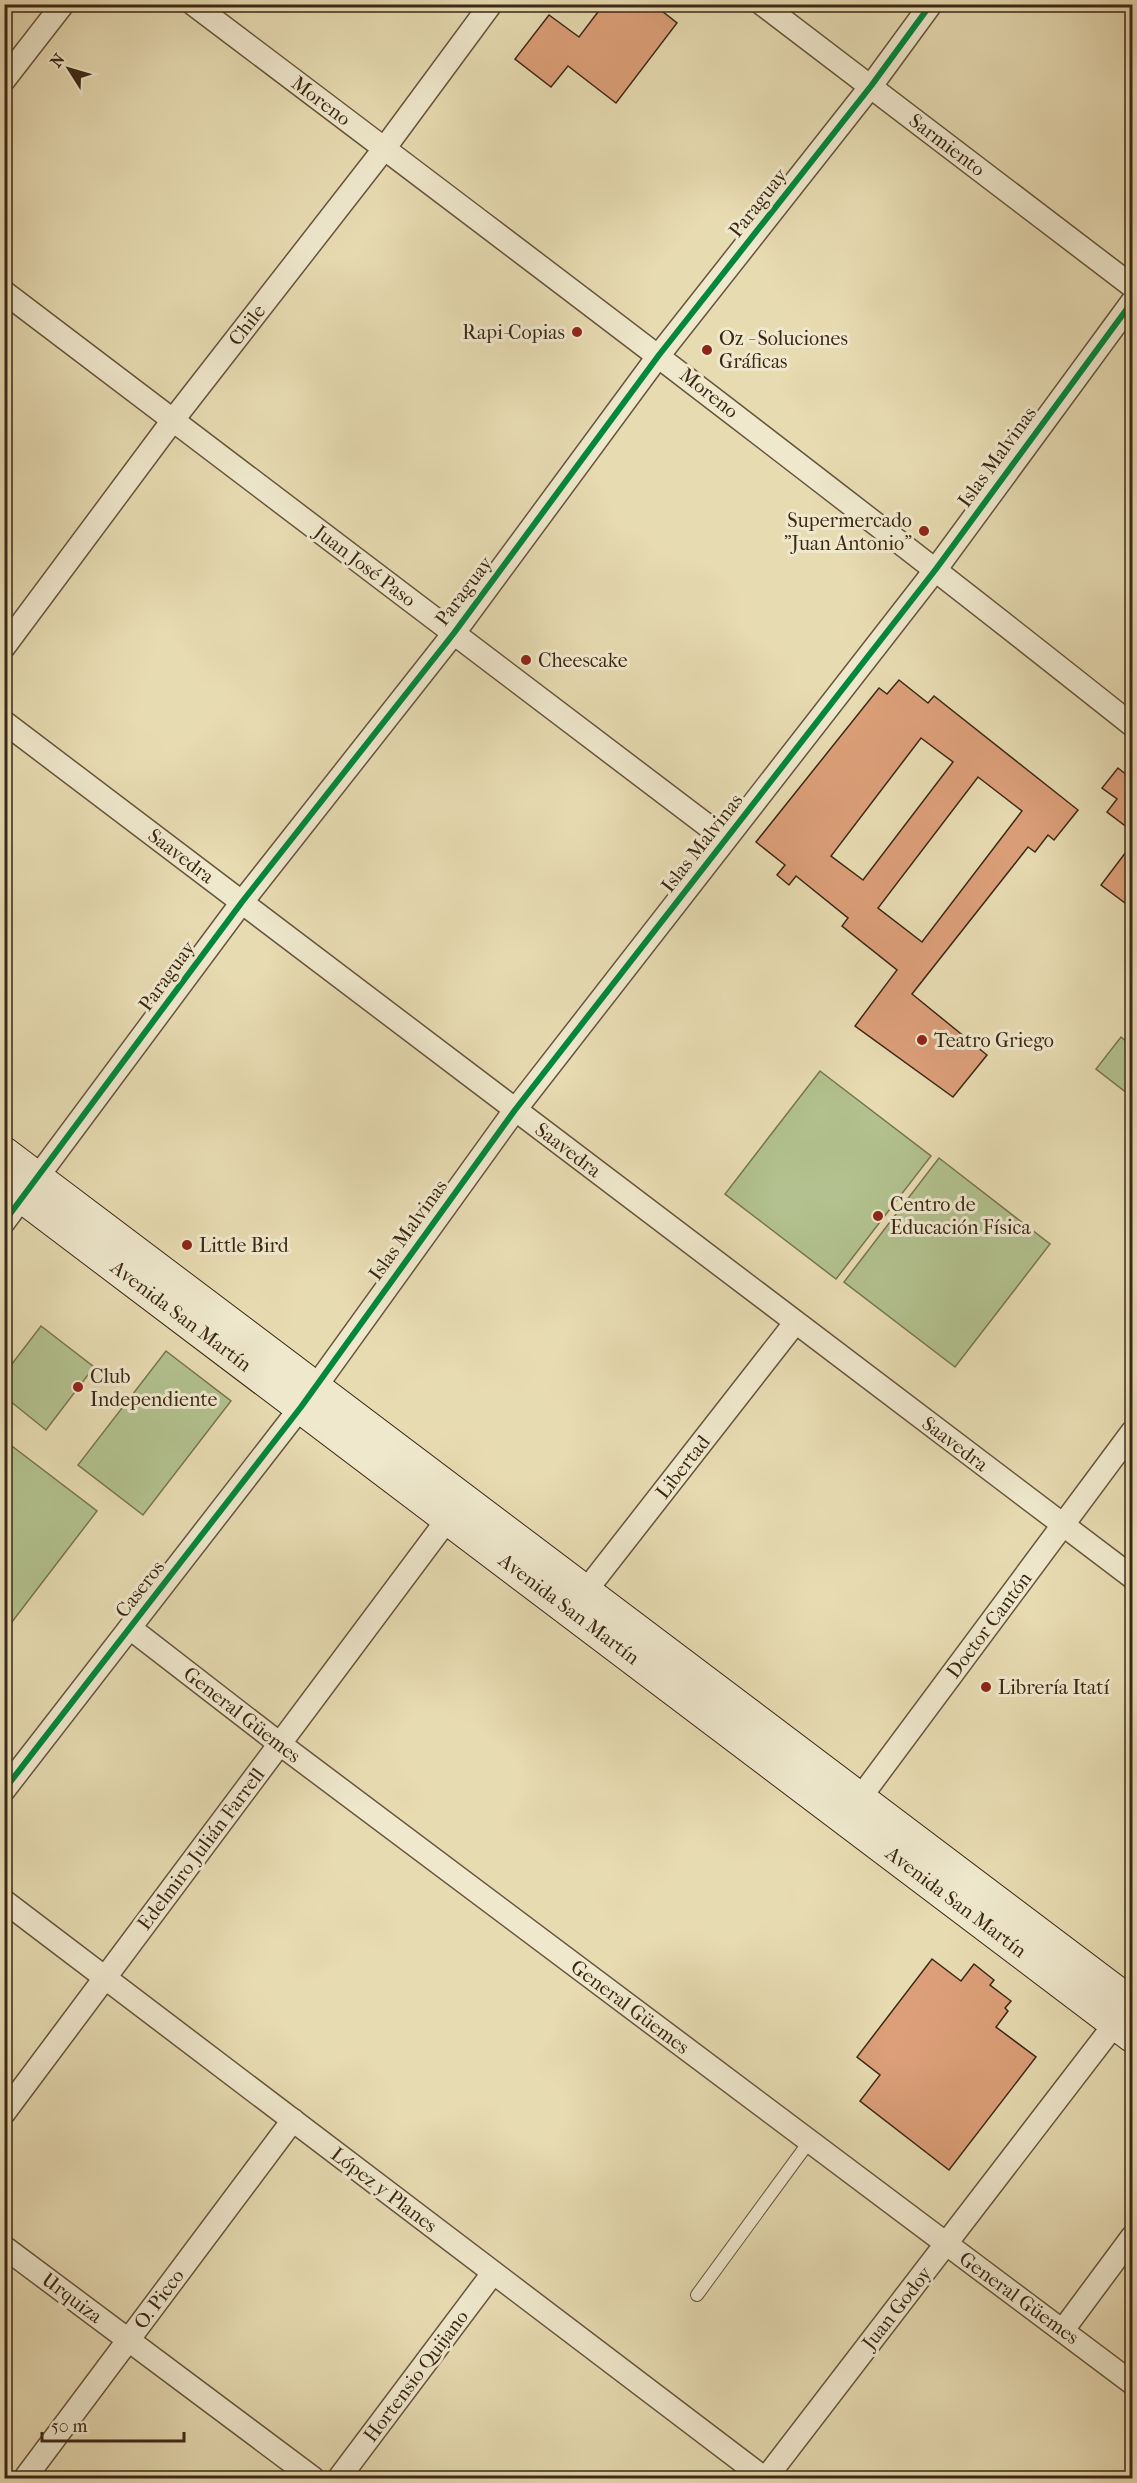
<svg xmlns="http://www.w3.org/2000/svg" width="1137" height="2483" viewBox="0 0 1137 2483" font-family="'IM FELL French Canon',serif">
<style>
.green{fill:#b2c18f;stroke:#777452;stroke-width:1.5}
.building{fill:#dc9f79;stroke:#3c2816;stroke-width:1.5;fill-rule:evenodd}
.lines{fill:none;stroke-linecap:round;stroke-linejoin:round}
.service-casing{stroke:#67553d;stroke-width:14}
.minor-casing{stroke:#67553d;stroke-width:25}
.secondary-casing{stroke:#3c2816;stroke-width:34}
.service{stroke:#efe8cd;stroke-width:12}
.minor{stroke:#efe8cd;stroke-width:22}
.secondary{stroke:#efe8cd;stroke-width:32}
.cycleway-casing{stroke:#efe8cd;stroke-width:10}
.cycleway{stroke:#00873e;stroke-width:6}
.poi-dot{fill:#8f2418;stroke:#efe8cd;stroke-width:2}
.labels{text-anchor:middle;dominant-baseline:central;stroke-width:6;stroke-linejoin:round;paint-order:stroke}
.street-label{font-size:20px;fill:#3c2816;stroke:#efe8cd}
.poi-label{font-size:20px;fill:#3c2816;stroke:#efe8cd;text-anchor:start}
</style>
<rect width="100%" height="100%" fill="#e7dbb2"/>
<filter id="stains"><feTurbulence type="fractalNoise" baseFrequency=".00333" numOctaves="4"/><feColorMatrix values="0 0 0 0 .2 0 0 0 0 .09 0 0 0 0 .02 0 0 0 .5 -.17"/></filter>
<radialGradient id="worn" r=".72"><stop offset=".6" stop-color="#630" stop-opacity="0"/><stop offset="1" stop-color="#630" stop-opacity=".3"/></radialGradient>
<g class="green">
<path d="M 1121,1037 L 1132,1046 L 1132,1097 L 1096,1069 Z"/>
<path d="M 820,1071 L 931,1156 L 836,1279 L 725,1194 Z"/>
<path d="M 939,1158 L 1050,1244 L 955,1367 L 844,1282 Z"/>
<path d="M 41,1326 L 94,1367 L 46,1430 L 5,1397 L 5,1373 Z"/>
<path d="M 166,1351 L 231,1401 L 143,1515 L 78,1465 Z"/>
<path d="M 4,1440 L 97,1511 L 5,1631 L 4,1631 Z"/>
</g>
<g class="building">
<path d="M 604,4 L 653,4 L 677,23 L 616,103 L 568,66 L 551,87 L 515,59 L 549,15 L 579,37 Z"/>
<path d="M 899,680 L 928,703 L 934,696 L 1078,810 L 1054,840 L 1048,835 L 1035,852 L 1028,847 L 912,994 L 987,1055 L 953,1097 L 855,1026 L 897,970 L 842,926 L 848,918 L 796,876 L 789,885 L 777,875 L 785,865 L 756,842 L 879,688 L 887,694 ZM 921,738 L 953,762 L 863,880 L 831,856 ZM 978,777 L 1022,811 L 922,942 L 878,908 Z"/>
<path d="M 1118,768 L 1132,779 L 1132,831 L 1107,812 L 1117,799 L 1102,788 Z"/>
<path d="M 1132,844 L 1132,893 L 1125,903 L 1101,885 Z"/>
<path d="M 932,1959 L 961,1981 L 974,1964 L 994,1980 L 990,1985 L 1011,2001 L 1005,2008 L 1008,2011 L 996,2027 L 1036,2057 L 949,2170 L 860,2101 L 880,2075 L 857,2057 Z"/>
</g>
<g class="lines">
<g class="service-casing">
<path id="service" d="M 697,2295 L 809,2142"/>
</g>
<g class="minor-casing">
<g id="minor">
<path d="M 193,4 C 508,242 823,479 1132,725"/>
<path d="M 762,4 L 1132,286"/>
<path d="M 4,80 L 63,4"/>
<path d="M 4,292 L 725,839"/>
<path d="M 4,647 L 173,420 L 384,149 L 491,4"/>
<path d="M 4,722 L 1132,1577"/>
<path d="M 4,1222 L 242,902 L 454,633 L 659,355 L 871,86 L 931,4"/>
<path d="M 577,1602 L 795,1323"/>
<path d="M 130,1628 L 280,1744 L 1132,2383"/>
<path d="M 4,1790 L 301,1407 L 515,1110 L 936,569 L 1132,302"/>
<path d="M 851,1810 L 1132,1432"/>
<path d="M 4,1901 L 764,2478"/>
<path d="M 4,2113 L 456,1508"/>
<path d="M 4,2247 L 313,2478"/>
<path d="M 1063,2330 L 1132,2237"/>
<path d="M 25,2478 L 293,2120"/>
<path d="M 339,2478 L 493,2273"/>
<path d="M 766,2478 L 1124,2012"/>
</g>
</g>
<g class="secondary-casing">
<g id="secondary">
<path d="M 4,1153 L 1132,2004"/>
<path d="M 4,1183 L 1132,2036"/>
</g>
</g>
<use href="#service" class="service"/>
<use href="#minor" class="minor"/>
<use href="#secondary" class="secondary"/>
<g class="cycleway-casing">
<g id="cycleway">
<path d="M 4,1222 L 242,902 L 454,633 L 659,355 L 871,86 L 931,4"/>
<path d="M 4,1790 L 301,1407 L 515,1110 L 936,569 L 1132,302"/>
</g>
</g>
<use href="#cycleway" class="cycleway"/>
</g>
<g class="poi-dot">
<circle cx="577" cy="332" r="6"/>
<circle cx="707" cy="350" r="6"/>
<circle cx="924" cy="531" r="6"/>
<circle cx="526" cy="660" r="6"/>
<circle cx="922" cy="1040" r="6"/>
<circle cx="878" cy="1216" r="6"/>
<circle cx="187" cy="1245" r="6"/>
<circle cx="78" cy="1387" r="6"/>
<circle cx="986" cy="1687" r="6"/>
</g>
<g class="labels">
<g class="street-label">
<text transform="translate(321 101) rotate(37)">Moreno</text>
<text transform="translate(947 145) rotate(37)">Sarmiento</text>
<text transform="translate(758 203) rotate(-52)">Paraguay</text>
<text transform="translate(247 325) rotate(-52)">Chile</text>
<text transform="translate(709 393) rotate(38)">Moreno</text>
<text transform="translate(997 457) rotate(-54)">Islas Malvinas</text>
<text transform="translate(365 566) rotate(37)">Juan José Paso</text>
<text transform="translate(464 591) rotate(-53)">Paraguay</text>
<text transform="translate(702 843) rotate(-52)">Islas Malvinas</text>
<text transform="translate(181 856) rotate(37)">Saavedra</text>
<text transform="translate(167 976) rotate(-54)">Paraguay</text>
<text transform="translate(568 1150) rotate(37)">Saavedra</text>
<text transform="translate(408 1230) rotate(-54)">Islas Malvinas</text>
<text transform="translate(181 1316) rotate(37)">Avenida San Martín</text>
<text transform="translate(955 1444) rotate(37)">Saavedra</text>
<text transform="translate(683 1467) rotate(-52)">Libertad</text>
<text transform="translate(140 1589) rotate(-52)">Caseros</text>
<text transform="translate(569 1609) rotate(37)">Avenida San Martín</text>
<text transform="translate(989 1625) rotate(-53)">Doctor Cantón</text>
<text transform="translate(242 1715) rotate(38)">General Güemes</text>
<text transform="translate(201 1849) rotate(-53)">Edelmiro Julián Farrell</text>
<text transform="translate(956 1902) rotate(37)">Avenida San Martín</text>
<text transform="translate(630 2007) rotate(37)">General Güemes</text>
<text transform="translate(384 2190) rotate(37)">López y Planes</text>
<text transform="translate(72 2298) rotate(37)">Urquiza</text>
<text transform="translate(1019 2298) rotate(36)">General Güemes</text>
<text transform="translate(159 2299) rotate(-53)">O. Picco</text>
<text transform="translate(897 2308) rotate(-52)">Juan Godoy</text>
<text transform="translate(416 2376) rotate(-53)">Hortensio Quijano</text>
</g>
<g class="poi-label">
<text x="565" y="332" text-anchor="end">Rapi-Copias</text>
<text x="719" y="338">Oz - Soluciones<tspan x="719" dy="23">Gráficas</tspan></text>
<text x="912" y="520" text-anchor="end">Supermercado<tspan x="912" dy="23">"Juan Antonio"</tspan></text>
<text x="538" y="660">Cheescake</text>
<text x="934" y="1040">Teatro Griego</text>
<text x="890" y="1204">Centro de<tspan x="890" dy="23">Educación Física</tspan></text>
<text x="199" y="1245">Little Bird</text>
<text x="90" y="1376">Club<tspan x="90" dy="23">Independiente</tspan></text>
<text x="998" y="1687">Librería Itatí</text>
</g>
</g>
<rect width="1137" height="2483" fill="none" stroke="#e7dbb2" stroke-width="24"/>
<rect x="6" y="6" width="1125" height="2471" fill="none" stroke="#3c2816" stroke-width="3"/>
<rect x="12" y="12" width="1113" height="2459" fill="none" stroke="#3c2816" stroke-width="1.5"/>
<g transform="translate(69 69) rotate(307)" stroke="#efe8cd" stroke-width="4.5" paint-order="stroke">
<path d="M0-4.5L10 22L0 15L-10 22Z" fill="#3c2816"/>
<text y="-9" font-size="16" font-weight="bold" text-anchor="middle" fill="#3c2816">N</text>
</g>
<path d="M42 2432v9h142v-9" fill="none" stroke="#3c2816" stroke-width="3"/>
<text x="51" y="2432" font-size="18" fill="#3c2816" stroke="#efe8cd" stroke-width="4.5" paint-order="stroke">50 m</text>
<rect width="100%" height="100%" filter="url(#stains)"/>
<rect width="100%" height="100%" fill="url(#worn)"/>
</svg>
